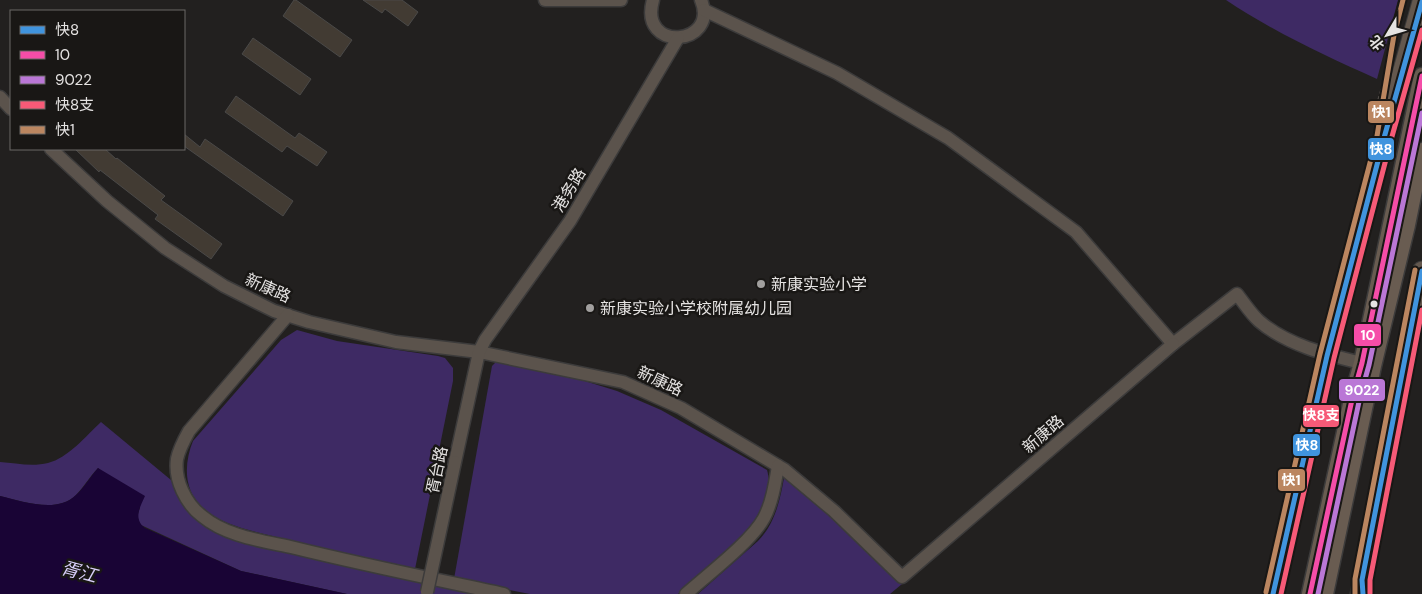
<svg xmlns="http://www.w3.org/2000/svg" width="1422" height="594" viewBox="0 0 1422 594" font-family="'DM Sans','Noto Sans SC',sans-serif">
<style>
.green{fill:#3e2a64}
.water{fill:#190435}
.building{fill:#423b33;stroke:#4a4948}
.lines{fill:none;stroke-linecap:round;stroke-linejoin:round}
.minor-casing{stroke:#3c3b3b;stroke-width:15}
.major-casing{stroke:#3c3b3b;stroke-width:19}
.highway-casing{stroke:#3c3b3b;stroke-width:21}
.path{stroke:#59534f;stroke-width:2;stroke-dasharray:5 2.5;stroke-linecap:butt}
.minor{stroke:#5b534c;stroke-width:12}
.major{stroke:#695c51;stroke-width:16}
.highway{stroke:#64584e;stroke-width:19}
.minor-bridge-casing{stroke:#3c3b3b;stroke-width:15;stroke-linecap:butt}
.highway-bridge-casing{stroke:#3c3b3b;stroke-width:21;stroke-linecap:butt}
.minor-bridge{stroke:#5b534c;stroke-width:12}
.highway-bridge{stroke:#64584e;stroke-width:19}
.bus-1-casing{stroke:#191715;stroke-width:9}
.bus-2-casing{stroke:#191715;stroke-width:9}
.bus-3-casing{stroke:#191715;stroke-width:9}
.bus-4-casing{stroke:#191715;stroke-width:9}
.bus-5-casing{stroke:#191715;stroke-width:9}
.bus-1{stroke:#4094de;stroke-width:5}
.bus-2{stroke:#f54da8;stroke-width:5}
.bus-3{stroke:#ba77d6;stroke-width:5}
.bus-4{stroke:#f75a77;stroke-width:5}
.bus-5{stroke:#bb8660;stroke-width:5}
.poi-dot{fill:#a19f9e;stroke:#191715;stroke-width:2}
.bus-dot{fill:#e5e3e2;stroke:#191715;stroke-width:2}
.labels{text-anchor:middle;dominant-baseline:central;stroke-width:5;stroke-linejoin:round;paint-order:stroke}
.street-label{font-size:16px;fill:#e5e3e2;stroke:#191715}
.poi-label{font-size:16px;fill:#e5e3e2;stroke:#191715;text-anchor:start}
.water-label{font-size:18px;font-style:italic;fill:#d8cef9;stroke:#191715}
.line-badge{stroke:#191715;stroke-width:2}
.badge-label{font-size:14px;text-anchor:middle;font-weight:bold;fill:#fff}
</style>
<rect width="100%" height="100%" fill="#22201f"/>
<g class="green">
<path d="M 1226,0 L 1398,0 L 1377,79 C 1325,56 1274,32 1226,0 Z"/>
<path d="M 297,330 L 337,341 L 438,356 L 445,358 L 453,368 L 453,381 L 415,569 C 372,560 330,550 288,540 C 260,532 225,528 203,508 C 183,491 184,463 193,441 L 281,340 Z"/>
<path d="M 517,360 L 617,391 L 661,410 L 767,470 C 774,492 757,519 743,536 L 678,594 L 530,594 L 454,579 L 492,366 L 497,361 Z"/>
<path d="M 101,422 L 171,480 L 189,512 L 207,527 L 481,594 L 347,594 L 241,571 L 141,525 C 137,519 137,515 140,508 L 98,468 C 90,476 84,487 76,495 C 57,514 22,501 0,496 L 0,462 C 15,463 32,467 48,463 C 68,458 86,436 101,422 Z"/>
<path d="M 784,478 L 829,513 L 902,584 L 890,594 L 698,594 L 758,541 C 775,524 780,500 784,478 Z"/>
</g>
<path class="water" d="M 98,468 L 145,496 C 140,507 133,519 145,528 L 241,571 L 347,594 L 0,594 L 0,496 C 22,501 57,514 76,495 C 84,488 90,477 98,468 Z"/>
<g class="building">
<path d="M 294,0 L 296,0 L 352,40 L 340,57 L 283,16 Z"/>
<path d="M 363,0 L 402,0 L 418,12 L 408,26 L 385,9 L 382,13 Z"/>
<path d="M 253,38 L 311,79 L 300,95 L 242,54 Z"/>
<path d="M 236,96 L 295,138 L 299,133 L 327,152 L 317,166 L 287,146 L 282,152 L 225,112 Z"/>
<path d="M 184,134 L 200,147 L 205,139 L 293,201 L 283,216 L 184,146 Z"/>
<path d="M 75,149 L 105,149 L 116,159 L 117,158 L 165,196 L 161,200 L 222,244 L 211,259 L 155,219 L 158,215 L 100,170 L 99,172 Z"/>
</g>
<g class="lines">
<g class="minor-casing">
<g id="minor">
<path d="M 545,0 L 621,0"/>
<path d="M 653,0 C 638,53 720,46 701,0"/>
<path d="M 704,10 L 837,73 L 948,138 L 1076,232 L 1173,344 L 1237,294 C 1244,303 1251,314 1259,321 C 1289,347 1333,356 1370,365"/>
<path d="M 0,97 L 11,109"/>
<path d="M 51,149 L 107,201 L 165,248 L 224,286 L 274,311 L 309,322 L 396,342 L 479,352 L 623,382 L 681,408 L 785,470 L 834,511 L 902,577 L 1173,344"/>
<path d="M 288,315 L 189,431 C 184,440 179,449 177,459 C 174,480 186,504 202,516 C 227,537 264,541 295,548 C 364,565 434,579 504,594"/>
<path d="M 455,462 L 479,352 L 485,340 L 570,221 L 678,38"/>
<path d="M 686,594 C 707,575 751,542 764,518 C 772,503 775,484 778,466"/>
</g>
</g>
<g class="major-casing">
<g id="major">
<path d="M 1310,594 L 1353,395 L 1362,363 L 1422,76"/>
<path d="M 1325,594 L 1373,366 L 1407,225 L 1422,151"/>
</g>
</g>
<g class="highway-casing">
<g id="highway">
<path d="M 1384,138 L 1422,2"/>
<path d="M 1273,594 L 1327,356"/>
<path d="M 1360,594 L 1422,271"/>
</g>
</g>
<g class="path">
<path d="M 1401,17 L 1404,0"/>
<path d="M 1378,101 L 1387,70"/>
</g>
<use href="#minor" class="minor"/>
<use href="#major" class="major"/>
<use href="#highway" class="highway"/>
<g class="minor-bridge-casing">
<path id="minor-bridge" d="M 427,592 L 455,462"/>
</g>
<g class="highway-bridge-casing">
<path id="highway-bridge" d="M 1327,356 L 1384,138"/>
</g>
<use href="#minor-bridge" class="minor-bridge"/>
<use href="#highway-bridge" class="highway-bridge"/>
<g class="bus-1-casing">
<g id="bus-1">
<path d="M 1273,594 L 1327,356 L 1384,138 L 1422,2"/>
<path d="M 1363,594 L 1362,580 L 1422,271"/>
</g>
</g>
<g class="bus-2-casing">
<path id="bus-2" d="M 1310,594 L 1353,395 L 1362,363 L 1422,76"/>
</g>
<g class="bus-3-casing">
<path id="bus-3" d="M 1318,594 L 1360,397 L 1369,365 L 1422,113"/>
</g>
<g class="bus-4-casing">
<g id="bus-4">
<path d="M 1370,593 L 1370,580 L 1422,310"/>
<path d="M 1281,594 L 1334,358 L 1391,140 L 1422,30"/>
</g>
</g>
<g class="bus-5-casing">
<g id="bus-5">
<path d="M 1266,592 L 1320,354 L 1377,136 L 1394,35 L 1403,0"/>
<path d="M 1355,594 L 1355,579 L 1415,270"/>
</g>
</g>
<use href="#bus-1" class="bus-1"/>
<use href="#bus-2" class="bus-2"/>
<use href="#bus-3" class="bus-3"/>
<use href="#bus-4" class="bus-4"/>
<use href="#bus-5" class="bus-5"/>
</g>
<g class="poi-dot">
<circle cx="761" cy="284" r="5"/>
<circle cx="590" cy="308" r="5"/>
</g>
<circle class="bus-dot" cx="1374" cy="304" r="4.5"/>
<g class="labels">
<g class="street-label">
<text transform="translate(569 190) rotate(-59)">港务路</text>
<text transform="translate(268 288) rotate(24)">新康路</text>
<text transform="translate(660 381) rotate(25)">新康路</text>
<text transform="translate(1043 434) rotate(-41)">新康路</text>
<text transform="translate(437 470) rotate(-78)">胥台路</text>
</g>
<g class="poi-label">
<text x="771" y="284">新康实验小学</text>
<text x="600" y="308">新康实验小学校附属幼儿园</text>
</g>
<g class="water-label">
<text transform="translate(79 572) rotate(15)">胥江</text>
</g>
</g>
<g class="line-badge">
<rect x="1367" y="100" width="28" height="24" rx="5" fill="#bb8660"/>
<rect x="1367" y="137" width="28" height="24" rx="5" fill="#4094de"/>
<rect x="1353" y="323" width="29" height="24" rx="5" fill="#f54da8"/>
<rect x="1338" y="378" width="48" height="24" rx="5" fill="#ba77d6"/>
<rect x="1302" y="404" width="38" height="24" rx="5" fill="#f75a77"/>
<rect x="1292" y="433" width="29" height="24" rx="5" fill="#4094de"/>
<rect x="1277" y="468" width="29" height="24" rx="5" fill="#bb8660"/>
</g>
<g class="badge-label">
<text x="1381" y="117">快1</text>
<text x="1381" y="154">快8</text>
<text x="1368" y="340">10</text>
<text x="1362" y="395">9022</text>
<text x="1321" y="420">快8支</text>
<text x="1307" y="450">快8</text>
<text x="1291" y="485">快1</text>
</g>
<rect x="10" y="10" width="175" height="140" fill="#191715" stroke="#6b6967"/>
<rect x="20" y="26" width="25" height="8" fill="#4094de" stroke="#6b6967"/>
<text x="55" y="35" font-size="15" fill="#e5e3e2">快8</text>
<rect x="20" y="51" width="25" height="8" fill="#f54da8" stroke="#6b6967"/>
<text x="55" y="60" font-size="15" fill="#e5e3e2">10</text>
<rect x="20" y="76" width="25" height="8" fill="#ba77d6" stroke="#6b6967"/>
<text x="55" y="85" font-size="15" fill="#e5e3e2">9022</text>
<rect x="20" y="101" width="25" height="8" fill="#f75a77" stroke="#6b6967"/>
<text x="55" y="110" font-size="15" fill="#e5e3e2">快8支</text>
<rect x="20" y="126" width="25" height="8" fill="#bb8660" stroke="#6b6967"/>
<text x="55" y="135" font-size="15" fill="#e5e3e2">快1</text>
<g transform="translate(1387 35) rotate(232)" stroke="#191715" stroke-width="4" paint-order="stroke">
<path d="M0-4L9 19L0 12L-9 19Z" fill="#e5e3e2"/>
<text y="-8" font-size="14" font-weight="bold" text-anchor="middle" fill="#e5e3e2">北</text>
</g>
</svg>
